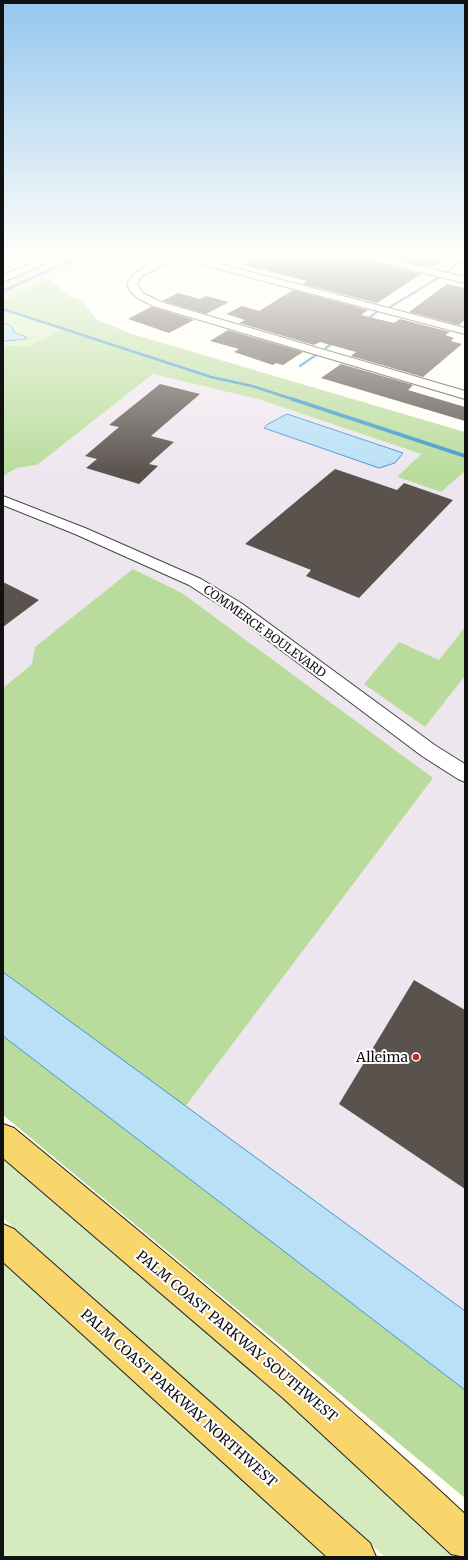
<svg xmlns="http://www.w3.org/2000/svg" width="468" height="1560" viewBox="0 0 468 1560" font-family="Merriweather,serif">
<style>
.industrial{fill:#eee6ef}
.green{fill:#d5ebbd}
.forest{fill:#b9dc9c}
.water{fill:#b9e0f7;stroke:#3f96cf}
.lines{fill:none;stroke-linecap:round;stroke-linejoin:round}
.stream-far1{stroke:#3f96cf;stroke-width:2.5}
.stream{stroke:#3f96cf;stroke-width:3.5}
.building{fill:#5a524d}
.minor-casing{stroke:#444;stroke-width:2}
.major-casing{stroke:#222;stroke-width:2}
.minor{fill:#fff;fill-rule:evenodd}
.major{fill:#f9d66b;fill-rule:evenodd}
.poi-dot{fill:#c4262e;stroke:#fff;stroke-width:1.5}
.labels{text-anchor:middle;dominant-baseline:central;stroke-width:4;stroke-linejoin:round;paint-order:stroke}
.street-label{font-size:12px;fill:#111;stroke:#fff}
.near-poi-label{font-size:14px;fill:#111;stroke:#fff;text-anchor:end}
.near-street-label{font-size:14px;fill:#111;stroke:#fff}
</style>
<rect width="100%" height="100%" fill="#fffdf5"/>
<path class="industrial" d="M 153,374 L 261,400 L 421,454 L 397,477 L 441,492 L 465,471 L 465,627 L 439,660 L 425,727 L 465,676 L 465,1311 L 185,1107 L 432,778 L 182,593 L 133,569 L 32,664 L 3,688 L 3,476 L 17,468 L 37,465 Z"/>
<g class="green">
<path d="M 63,256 L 100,256 L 3,301 L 3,282 Z"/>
<path d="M 3,307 L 66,328 L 28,346 L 3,345 Z"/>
<path d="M 3,1157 C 157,1288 313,1417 458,1557 L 385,1557 L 3,1218 Z"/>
<path d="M 3,1259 L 329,1557 L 3,1557 Z"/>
</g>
<g class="forest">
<path d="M 50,279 L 72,298 L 82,301 L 97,320 L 132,334 L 465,432 L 465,471 L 441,492 L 397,477 L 421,454 L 261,400 L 153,374 L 37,465 L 17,468 L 3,476 L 3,345 L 28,346 L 66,328 L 3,307 L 3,301 Z"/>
<path d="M 133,569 L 182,593 L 433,778 L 185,1107 L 3,972 L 3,688 L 32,664 L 35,647 Z"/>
<path d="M 465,627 L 465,676 L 425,727 L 364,684 L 399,642 L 439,660 Z"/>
<path d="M 3,1036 L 465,1390 L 465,1498 L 3,1115 Z"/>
</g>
<g class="water">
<path d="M 3,323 L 11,326 L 14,332 L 26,337 L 27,339 L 3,341 Z"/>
<path d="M 287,414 L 403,453 L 395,463 L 379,468 L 264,428 L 268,424 Z"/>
<path d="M 3,972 L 465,1311 L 465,1390 L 3,1036 Z"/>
</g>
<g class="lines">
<g class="stream-far1">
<path d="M 448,271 L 465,259"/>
<path d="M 3,291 L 80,256"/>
<path d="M 390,307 L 440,277"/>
<path d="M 3,309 L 211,377 L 252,386 L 295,400"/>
<path d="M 365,321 L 377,312"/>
<path d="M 326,348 L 335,341"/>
<path d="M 300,366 L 316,355"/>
</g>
<path class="stream" d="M 292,399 L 465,456"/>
</g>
<g class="building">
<path d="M 260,256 L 359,256 L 362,259 L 421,274 L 377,303 L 303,284 L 307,281 L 244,265 Z"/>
<path d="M 382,256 L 415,256 L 440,261 L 431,267 Z"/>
<path d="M 447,284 L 465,288 L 465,320 L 459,325 L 409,312 Z"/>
<path d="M 293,290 L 368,310 L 361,315 L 394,323 L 400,319 L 450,332 L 445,335 L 454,338 L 451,341 L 462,344 L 423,377 L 351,356 L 356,352 L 320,342 L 314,345 L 239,323 L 245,320 L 226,314 L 242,306 L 259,311 Z"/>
<path d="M 178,293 L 200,299 L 206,296 L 229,302 L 206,314 L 162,301 Z"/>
<path d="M 151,307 L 153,307 L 194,320 L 169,333 L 128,319 Z"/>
<path d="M 228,330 L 303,352 L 283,365 L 276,363 L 273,365 L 234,352 L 239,349 L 210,341 Z"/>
<path d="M 341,364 L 413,385 L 408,390 L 465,407 L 465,421 L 321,378 Z"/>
<path d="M 160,384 L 200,394 L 151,436 L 174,442 L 149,464 L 158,466 L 139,484 L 86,468 L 97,459 L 85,456 L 119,427 L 109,425 Z"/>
<path d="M 335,469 L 397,490 L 404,483 L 453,500 L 359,598 L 306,576 L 311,570 L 245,544 Z"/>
<path d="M 3,582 L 39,600 L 3,627 Z"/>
<path d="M 414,980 L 465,1010 L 465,1189 L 339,1104 Z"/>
</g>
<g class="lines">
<g class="minor-casing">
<g id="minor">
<path d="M 49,256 L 62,256 L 3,282 L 3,275 Z"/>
<path d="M 166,256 L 190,256 L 465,328 L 465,334 L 176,258 L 142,276 L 137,284 L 143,293 L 161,302 L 465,391 L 465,399 L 153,306 C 142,300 131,297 127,284 L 136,272 Z"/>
<path d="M 360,256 L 376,256 L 465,277 L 465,283 L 362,258 Z"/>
<path d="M 3,496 L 85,528 L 201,579 L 241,603 L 436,746 L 465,764 L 465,782 L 458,779 L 422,756 L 229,611 L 189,585 L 75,534 L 3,505 Z"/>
</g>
</g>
<g class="major-casing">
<g id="major">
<path d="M 3,1124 L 14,1128 C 167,1254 320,1379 465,1514 L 465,1557 L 451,1554 L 283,1398 L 3,1158 Z"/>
<path d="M 3,1224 L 14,1229 L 370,1543 L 376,1557 L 327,1557 L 3,1262 Z"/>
</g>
</g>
<use href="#minor" class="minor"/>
<use href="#major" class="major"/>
</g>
<linearGradient id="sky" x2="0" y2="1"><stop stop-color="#95c6ee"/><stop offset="0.54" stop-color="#fffefa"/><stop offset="1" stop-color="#fffefa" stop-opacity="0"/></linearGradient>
<rect width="468" height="474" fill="url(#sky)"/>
<circle class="poi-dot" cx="416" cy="1057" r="4"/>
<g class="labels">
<g class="street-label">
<text transform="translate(265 631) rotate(36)">COMMERCE BOULEVARD</text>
</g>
<g class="near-poi-label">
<text x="408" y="1057">Alleima</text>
</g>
<g class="near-street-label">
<text transform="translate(237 1336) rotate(40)">PALM COAST PARKWAY SOUTHWEST</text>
<text transform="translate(179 1398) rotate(42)">PALM COAST PARKWAY NORTHWEST</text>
</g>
</g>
<rect width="468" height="1560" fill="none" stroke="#111111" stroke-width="8"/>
</svg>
